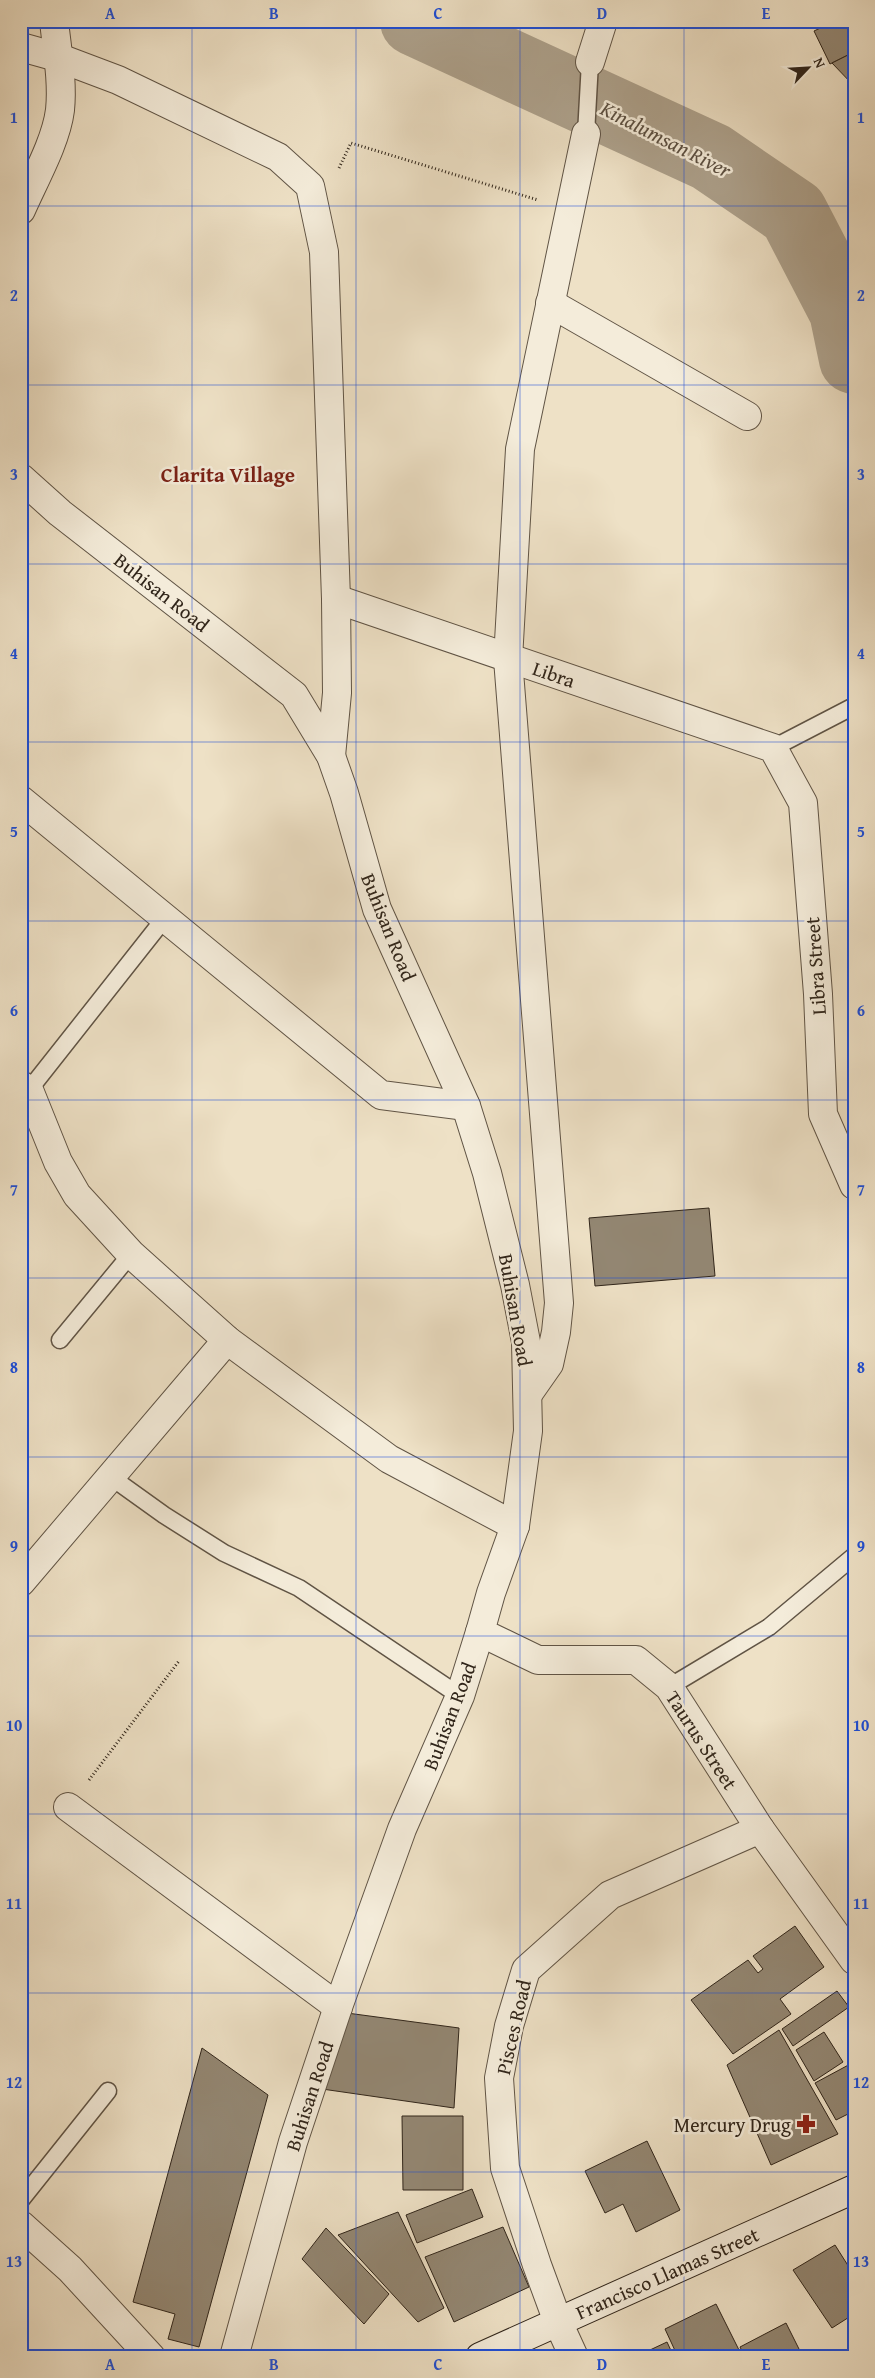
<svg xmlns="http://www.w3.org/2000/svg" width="875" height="2378" viewBox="0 0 875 2378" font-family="'Gentium Book Plus',serif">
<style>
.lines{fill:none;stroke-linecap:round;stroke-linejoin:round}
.river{stroke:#ada18c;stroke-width:70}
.building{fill:#938773;stroke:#30251a}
.service-casing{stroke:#605445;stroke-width:19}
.minor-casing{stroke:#605445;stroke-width:30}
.tertiary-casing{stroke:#605445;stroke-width:30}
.secondary-casing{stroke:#30251a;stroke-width:30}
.path{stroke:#30251a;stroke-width:3;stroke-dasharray:1 2.5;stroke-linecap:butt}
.service{stroke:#f4ecda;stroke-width:16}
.minor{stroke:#f4ecda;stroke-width:28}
.tertiary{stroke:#f4ecda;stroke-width:28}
.secondary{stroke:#f4ecda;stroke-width:28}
.grid{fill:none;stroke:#1d4ed8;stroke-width:1;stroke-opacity:0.55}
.labels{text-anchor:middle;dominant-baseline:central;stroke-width:5;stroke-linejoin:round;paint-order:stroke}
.street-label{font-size:20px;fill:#30251a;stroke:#f4ecda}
.poi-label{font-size:20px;fill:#30251a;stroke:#f4ecda;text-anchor:end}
.water-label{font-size:21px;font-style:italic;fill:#5c5042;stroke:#f4ecda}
.neighbourhood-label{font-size:21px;font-weight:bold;fill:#7a1f14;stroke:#f4ecda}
.neatline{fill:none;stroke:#1d4ed8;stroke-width:2}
.grid-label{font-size:16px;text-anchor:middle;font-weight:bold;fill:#1d4ed8}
</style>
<rect width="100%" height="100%" fill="#eee1c6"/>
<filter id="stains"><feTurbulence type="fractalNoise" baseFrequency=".004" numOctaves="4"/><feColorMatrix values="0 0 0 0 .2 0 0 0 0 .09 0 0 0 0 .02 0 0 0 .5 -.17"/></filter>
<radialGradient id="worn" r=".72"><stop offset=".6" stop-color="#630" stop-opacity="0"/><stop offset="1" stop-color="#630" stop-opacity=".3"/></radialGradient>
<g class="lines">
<path class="river" d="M 415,21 L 711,157 L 793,213 L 844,311 L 854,359"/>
</g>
<g class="building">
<path d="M 835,21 L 854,21 L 854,52 L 830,64 L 814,31 Z"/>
<path d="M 854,52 L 854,86 L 832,63 Z"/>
<path d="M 709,1208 L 715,1276 L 595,1286 L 589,1218 Z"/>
<path d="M 795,1926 L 824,1967 L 780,1999 L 791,2014 L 733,2054 L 691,2000 L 748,1960 L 758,1973 L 763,1969 L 753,1956 Z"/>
<path d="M 837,1991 L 849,2007 L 793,2046 L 782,2029 Z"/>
<path d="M 347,2013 L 459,2028 L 454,2108 L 322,2089 Z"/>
<path d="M 779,2030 L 838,2134 L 771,2165 L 727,2065 Z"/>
<path d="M 824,2032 L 843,2062 L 814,2081 L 796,2050 Z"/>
<path d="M 202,2048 L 268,2095 L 199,2347 L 168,2339 L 175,2314 L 133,2302 Z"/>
<path d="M 854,2062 L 854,2111 L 836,2120 L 815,2083 Z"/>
<path d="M 402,2116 L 463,2116 L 463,2190 L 403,2190 Z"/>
<path d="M 647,2141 L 680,2210 L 636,2232 L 623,2204 L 605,2213 L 585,2171 Z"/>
<path d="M 472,2189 L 483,2217 L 417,2243 L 406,2215 Z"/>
<path d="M 398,2212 L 444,2308 L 418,2322 L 338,2235 Z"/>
<path d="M 503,2227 L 529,2287 L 454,2322 L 425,2257 Z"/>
<path d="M 326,2228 L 389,2294 L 364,2324 L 302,2259 Z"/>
<path d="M 835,2245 L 854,2275 L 854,2314 L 832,2328 L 793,2270 Z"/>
<path d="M 716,2304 L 739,2350 L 725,2357 L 678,2357 L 665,2329 Z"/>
<path d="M 786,2323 L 803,2357 L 745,2357 L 740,2347 Z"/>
<path d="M 667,2342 L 674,2357 L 635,2357 Z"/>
</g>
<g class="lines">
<g class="service-casing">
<g id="service">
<path d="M 586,134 L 590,62"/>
<path d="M 773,748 L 854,706"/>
<path d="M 29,1090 L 164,919"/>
<path d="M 60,1340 L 131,1254"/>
<path d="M 111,1477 L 164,1515 L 224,1553 L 299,1588 L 460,1696"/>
<path d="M 669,1687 L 769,1627 L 854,1556"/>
<path d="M 21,2200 L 108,2091"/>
</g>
</g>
<g class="minor-casing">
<g id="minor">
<path d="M 21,47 L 57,57 L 118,80 L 278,157 L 310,186 L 324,252 L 336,599 L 337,693 L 331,756"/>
<path d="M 590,62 L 603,21"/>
<path d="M 550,303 L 747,416"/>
<path d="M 336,599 L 773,748 L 803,803 L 818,994 L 823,1114 L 854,1185"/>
<path d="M 21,800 L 381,1095 L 466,1106"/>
<path d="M 21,1085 L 29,1090 L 58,1162 L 77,1195 L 131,1254 L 227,1340 L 389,1459 L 515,1526"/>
<path d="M 528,1394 L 549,1364 L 556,1332 L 559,1303 L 508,659 L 520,449 L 586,134"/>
<path d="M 21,1582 L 227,1340"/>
<path d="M 68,1807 L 338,2007"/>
<path d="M 21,2225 L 70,2269 L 151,2357"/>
<path d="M 234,2357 L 293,2142 L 338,2007 L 402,1829 L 460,1696 L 480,1632"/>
<path d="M 574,2357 L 558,2322 L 537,2265 L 505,2168 L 499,2078 L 509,2026 L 526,1970 L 610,1895 L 760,1829"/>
</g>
</g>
<g class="tertiary-casing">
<g id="tertiary">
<path d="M 21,210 C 34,180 56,142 60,110 C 63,81 57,50 54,21"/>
<path d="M 21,478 L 60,513 L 294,695 L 331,756 L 344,793 L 377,909 L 466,1106 L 487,1173 L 515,1285 L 526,1342 L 528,1431 L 515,1526 L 491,1593 L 480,1632 L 538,1660 L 636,1660 L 669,1687 L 760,1829 L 854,1960"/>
</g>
</g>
<g class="secondary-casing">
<path id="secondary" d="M 480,2357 L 854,2189"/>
</g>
<g class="path">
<path d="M 339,168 L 351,143 L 538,200"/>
<path d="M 89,1780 L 179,1661"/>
</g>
<use href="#service" class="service"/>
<use href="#minor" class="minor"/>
<use href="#tertiary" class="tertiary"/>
<use href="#secondary" class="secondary"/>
</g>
<path class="grid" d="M 192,21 L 192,2357M 356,21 L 356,2357M 520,21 L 520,2357M 684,21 L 684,2357M 21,206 L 854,206M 21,385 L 854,385M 21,564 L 854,564M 21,742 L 854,742M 21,921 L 854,921M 21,1100 L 854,1100M 21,1278 L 854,1278M 21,1457 L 854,1457M 21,1636 L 854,1636M 21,1814 L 854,1814M 21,1993 L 854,1993M 21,2172 L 854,2172"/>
<defs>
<g id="pharmacy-bare" transform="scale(1.5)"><path d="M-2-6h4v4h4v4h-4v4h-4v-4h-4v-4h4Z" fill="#8f2418" stroke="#f4ecda" stroke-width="2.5" paint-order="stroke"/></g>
</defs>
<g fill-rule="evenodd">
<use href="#pharmacy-bare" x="806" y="2124"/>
</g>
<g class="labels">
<g class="street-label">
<text transform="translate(162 592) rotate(38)">Buhisan Road</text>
<text transform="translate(554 674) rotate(19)">Libra</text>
<text transform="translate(389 927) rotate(68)">Buhisan Road</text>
<text transform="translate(815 966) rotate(-94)">Libra Street</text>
<text transform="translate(516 1310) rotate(80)">Buhisan Road</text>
<text transform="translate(449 1716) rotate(-69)">Buhisan Road</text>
<text transform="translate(702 1740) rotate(57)">Taurus Street</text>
<text transform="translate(513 2027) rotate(-77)">Pisces Road</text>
<text transform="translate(309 2096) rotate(-72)">Buhisan Road</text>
<text transform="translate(667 2273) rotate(-24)">Francisco Llamas Street</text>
</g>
<g class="poi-label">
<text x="791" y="2124">Mercury Drug</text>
</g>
<g class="water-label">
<text transform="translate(666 139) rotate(27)">Kinalumsan River</text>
</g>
<g class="neighbourhood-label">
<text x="228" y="474">Clarita Village</text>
</g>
</g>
<rect width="875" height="2378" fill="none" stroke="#eee1c6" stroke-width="55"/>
<g transform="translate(808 68) rotate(65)" stroke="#f4ecda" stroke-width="4" paint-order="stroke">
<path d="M0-4L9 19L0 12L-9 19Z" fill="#30251a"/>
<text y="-8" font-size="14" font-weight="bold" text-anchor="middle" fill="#30251a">N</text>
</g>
<rect x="28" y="28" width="820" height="2322" class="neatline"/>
<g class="grid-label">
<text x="110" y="19">A</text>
<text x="274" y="19">B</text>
<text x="438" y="19">C</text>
<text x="602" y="19">D</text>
<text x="766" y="19">E</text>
<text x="14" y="123">1</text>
<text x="861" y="123">1</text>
<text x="14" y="301">2</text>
<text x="861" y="301">2</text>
<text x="14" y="480">3</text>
<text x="861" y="480">3</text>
<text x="14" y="659">4</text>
<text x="861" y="659">4</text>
<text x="14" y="837">5</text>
<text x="861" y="837">5</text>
<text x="14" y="1016">6</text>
<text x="861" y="1016">6</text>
<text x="14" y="1195">7</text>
<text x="861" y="1195">7</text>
<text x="14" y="1373">8</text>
<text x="861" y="1373">8</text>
<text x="14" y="1552">9</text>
<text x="861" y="1552">9</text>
<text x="14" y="1731">10</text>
<text x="861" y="1731">10</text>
<text x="14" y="1909">11</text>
<text x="861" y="1909">11</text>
<text x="14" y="2088">12</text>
<text x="861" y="2088">12</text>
<text x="14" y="2267">13</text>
<text x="861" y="2267">13</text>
<text x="110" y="2370">A</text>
<text x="274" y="2370">B</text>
<text x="438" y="2370">C</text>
<text x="602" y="2370">D</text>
<text x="766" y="2370">E</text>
</g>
<rect width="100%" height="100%" filter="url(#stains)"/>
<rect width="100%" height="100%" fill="url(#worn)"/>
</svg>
